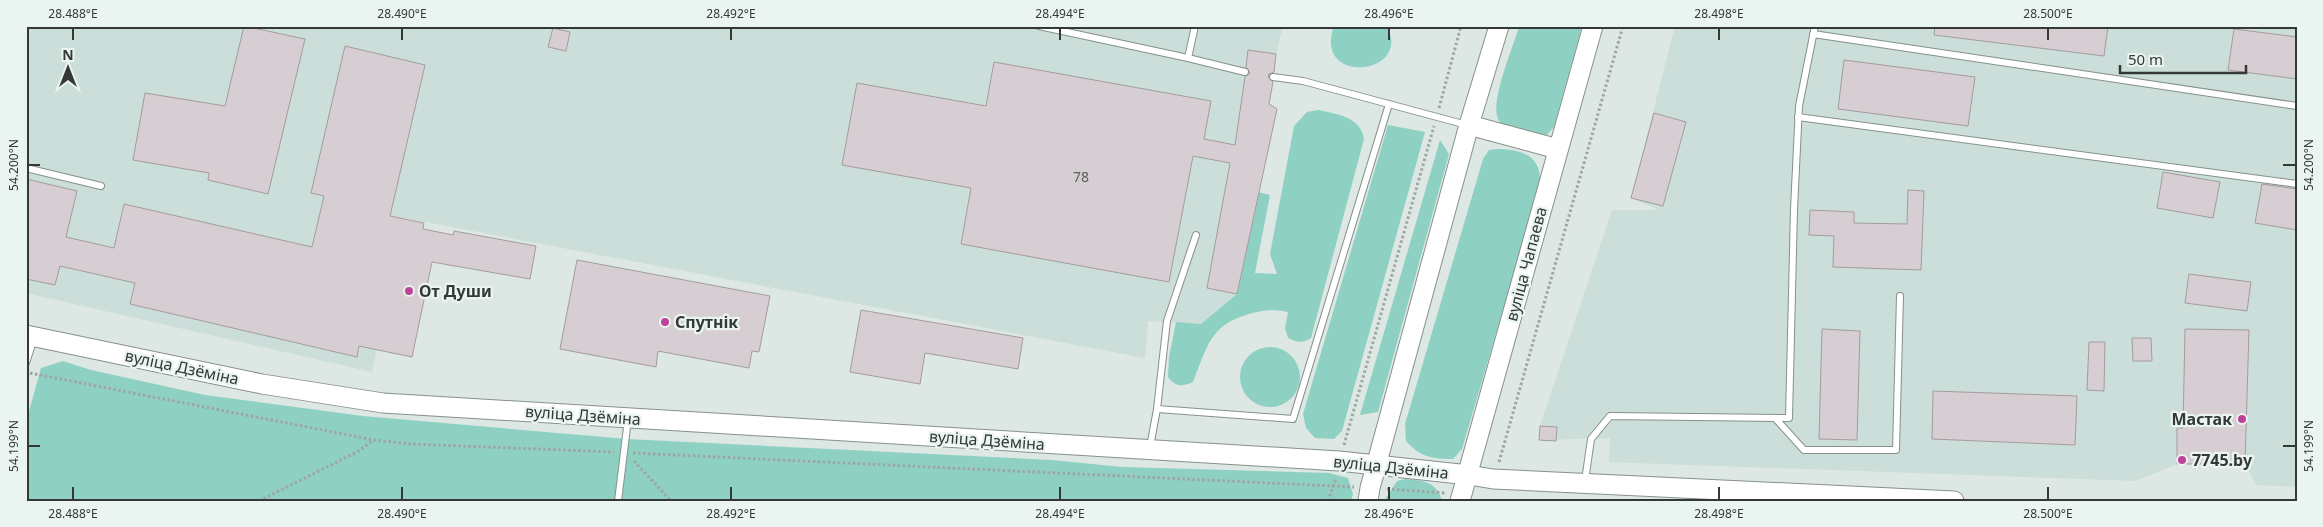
<svg xmlns="http://www.w3.org/2000/svg" width="2323" height="527" viewBox="0 0 2323 527" font-family="'Noto Sans',sans-serif">
<style>
.built{fill:#cbded9}
.green{fill:#8ed1c2}
.building{fill:#d6ced3;stroke:#a39b9f}
.lines{fill:none;stroke-linecap:round;stroke-linejoin:round}
.lane-casing{stroke:#86908d;stroke-width:8}
.secondary-casing{stroke:#86908d;stroke-width:21}
.path{stroke:#9ea6a4;stroke-width:3;stroke-dasharray:2.5 2.5;stroke-linecap:butt}
.lane{stroke:#fff;stroke-width:6}
.secondary{stroke:#fff;stroke-width:19}
.ticks{fill:none;stroke:#343837;stroke-width:2}
.poi-dot{fill:#bc4397;stroke:#eaf4f1;stroke-width:2}
.labels{text-anchor:middle;dominant-baseline:central;stroke-width:4.5;stroke-linejoin:round;paint-order:stroke}
.number-label{font-size:14px;fill:#5c5e5e}
.street-label{font-size:16px;fill:#343837;stroke:#eaf4f1}
.poi-label{font-size:16px;font-weight:bold;fill:#343837;stroke:#eaf4f1;text-anchor:start}
.neatline{fill:none;stroke:#343837;stroke-width:2}
.ticks-label{font-size:12px;text-anchor:middle;fill:#343837}
</style>
<rect width="100%" height="100%" fill="#dde7e4"/>
<g class="built">
<path d="M 26,26 L 1283,26 L 1276,54 L 1269,104 L 1277,109 L 1237,294 L 1201,324 L 1148,321 L 1145,358 L 404,218 L 372,372 L 26,293 Z"/>
<path d="M 1675,26 L 2297,26 L 2297,487 L 2256,485 L 2245,464 L 2177,464 L 2136,481 L 1609,462 L 1610,438 L 1539,440 L 1540,426 L 1612,210 L 1659,210 L 1631,198 Z"/>
</g>
<g class="green">
<path d="M 1334,26 L 1387,26 C 1413,76 1312,86 1334,26 Z"/>
<path d="M 1519,26 L 1582,26 L 1554,127 L 1547,135 C 1535,136 1527,134 1516,130 C 1510,128 1503,127 1499,121 C 1488,104 1514,46 1519,26 Z"/>
<path d="M 1318,110 C 1337,114 1361,117 1364,139 L 1311,338 C 1302,344 1297,342 1288,338 L 1285,328 L 1288,312 C 1275,309 1262,310 1249,314 C 1210,325 1207,347 1193,382 C 1181,387 1176,387 1168,377 L 1169,357 L 1176,322 L 1201,324 L 1237,294 L 1258,192 L 1270,195 L 1255,273 L 1277,274 L 1270,254 L 1294,126 L 1307,112 Z"/>
<path d="M 1388,125 L 1425,132 L 1342,431 L 1334,439 L 1315,438 L 1306,428 L 1303,414 Z"/>
<path d="M 1440,140 L 1449,154 L 1378,412 L 1360,415 Z"/>
<path d="M 1496,149 C 1522,149 1542,156 1540,184 L 1462,449 L 1453,459 C 1432,459 1420,457 1406,441 L 1405,424 L 1483,159 L 1489,150 Z"/>
<circle cx="1270" cy="377" r="30"/>
<path d="M 63,361 L 91,370 L 205,395 L 363,416 L 627,439 L 1051,460 L 1123,467 L 1329,473 L 1348,478 L 1353,494 L 1351,501 L 26,501 L 26,422 L 41,368 Z"/>
<path d="M 1405,479 C 1423,480 1437,482 1442,501 L 1384,501 L 1397,481 Z"/>
</g>
<g class="building">
<path d="M 244,26 L 305,39 L 268,194 L 208,180 L 209,173 L 133,160 L 145,93 L 225,106 Z"/>
<path d="M 1935,26 L 2108,26 L 2104,56 L 1934,35 Z"/>
<path d="M 553,28 L 570,32 L 566,51 L 548,47 Z"/>
<path d="M 2234,29 L 2297,37 L 2297,79 L 2228,70 Z"/>
<path d="M 345,46 L 425,65 L 390,216 L 424,223 L 423,229 L 453,235 L 454,231 L 536,246 L 530,279 L 432,262 L 412,357 L 359,346 L 357,357 L 130,304 L 135,283 L 60,266 L 55,285 L 26,279 L 26,179 L 77,191 L 66,237 L 114,248 L 124,204 L 312,247 L 324,196 L 311,193 Z"/>
<path d="M 1248,50 L 1276,54 L 1274,72 L 1269,74 L 1268,77 L 1273,82 L 1269,104 L 1277,109 L 1237,294 L 1207,288 L 1230,163 L 1193,156 L 1169,282 L 961,244 L 971,188 L 842,165 L 857,83 L 986,106 L 994,62 L 1211,101 L 1204,139 L 1235,145 L 1245,77 L 1250,73 L 1246,67 Z"/>
<path d="M 1844,60 L 1975,77 L 1968,126 L 1838,109 Z"/>
<path d="M 1654,113 L 1686,122 L 1663,206 L 1631,198 Z"/>
<path d="M 2163,172 L 2220,182 L 2213,218 L 2157,208 Z"/>
<path d="M 2262,184 L 2297,189 L 2297,230 L 2255,223 Z"/>
<path d="M 1908,190 L 1924,191 L 1921,270 L 1833,267 L 1834,236 L 1809,235 L 1810,210 L 1854,212 L 1854,223 L 1907,224 Z"/>
<path d="M 577,260 L 770,296 L 759,352 L 752,351 L 749,368 L 658,351 L 656,367 L 560,349 Z"/>
<path d="M 2189,274 L 2251,282 L 2247,311 L 2185,303 Z"/>
<path d="M 861,310 L 1023,338 L 1018,369 L 925,353 L 920,384 L 850,372 Z"/>
<path d="M 1822,329 L 1860,331 L 1857,440 L 1819,439 Z"/>
<path d="M 2185,329 L 2249,330 L 2245,464 L 2177,464 L 2177,428 L 2183,428 Z"/>
<path d="M 2132,338 L 2151,338 L 2152,361 L 2133,361 Z"/>
<path d="M 2089,342 L 2105,342 L 2104,391 L 2087,390 Z"/>
<path d="M 1933,391 L 2077,396 L 2075,445 L 1932,439 Z"/>
<path d="M 1540,426 L 1557,427 L 1556,441 L 1539,440 Z"/>
</g>
<g class="lines">
<g class="lane-casing">
<g id="lane">
<path d="M 1039,26 L 1188,58"/>
<path d="M 1195,26 L 1188,58 L 1245,72"/>
<path d="M 1813,34 L 2297,106"/>
<path d="M 1273,77 L 1303,81 L 1467,125"/>
<path d="M 1798,117 L 2297,184"/>
<path d="M 26,168 L 101,186"/>
<path d="M 1196,235 L 1167,321 L 1157,409 L 1293,419 L 1389,104"/>
<path d="M 26,363 L 34,338"/>
<path d="M 1775,418 L 1804,450 L 1896,450 L 1900,296"/>
<path d="M 1150,447 L 1157,409"/>
<path d="M 1585,481 L 1591,439 L 1610,416 L 1789,418 L 1794,209 L 1799,106 L 1815,26"/>
<path d="M 618,501 L 628,419"/>
</g>
</g>
<g class="secondary-casing">
<g id="secondary">
<path d="M 1469,125 L 1558,149"/>
<path d="M 26,335 L 262,384 L 383,403 L 1339,461 L 1469,475 L 1493,479 L 1954,501"/>
<path d="M 1368,501 L 1370,488 L 1469,125 L 1499,26"/>
<path d="M 1460,501 L 1593,26"/>
</g>
</g>
<g class="path">
<path d="M 1439,108 L 1461,26"/>
<path d="M 30,373 L 374,440 L 411,444 L 614,452"/>
<path d="M 1344,445 L 1434,126"/>
<path d="M 633,453 L 1354,487"/>
<path d="M 634,461 L 671,501"/>
<path d="M 1499,462 L 1623,26"/>
<path d="M 1387,489 L 1446,493"/>
<path d="M 259,501 L 357,452 L 374,440"/>
<path d="M 1328,501 L 1336,478"/>
</g>
<use href="#lane" class="lane"/>
<use href="#secondary" class="secondary"/>
</g>
<path class="ticks" d="M 73,28 L 73,40M 402,28 L 402,40M 731,28 L 731,40M 1060,28 L 1060,40M 1389,28 L 1389,40M 1719,28 L 1719,40M 2048,28 L 2048,40M 28,165 L 40,165M 2283,165 L 2296,165M 28,446 L 40,446M 2283,446 L 2296,446M 73,487 L 73,500M 402,487 L 402,500M 731,487 L 731,500M 1060,487 L 1060,500M 1389,487 L 1389,500M 1719,487 L 1719,500M 2048,487 L 2048,500"/>
<g class="poi-dot">
<circle cx="409" cy="291" r="5"/>
<circle cx="665" cy="322" r="5"/>
<circle cx="2242" cy="419" r="5"/>
<circle cx="2182" cy="460" r="5"/>
</g>
<g class="labels">
<g class="number-label">
<text x="1081" y="176">78</text>
</g>
<g class="street-label">
<text transform="translate(1526 264) rotate(-75)">вуліца Чапаева</text>
<text transform="translate(182 367) rotate(12)">вуліца Дзёміна</text>
<text transform="translate(583 415) rotate(4)">вуліца Дзёміна</text>
<text transform="translate(987 440) rotate(4)">вуліца Дзёміна</text>
<text transform="translate(1391 467) rotate(6)">вуліца Дзёміна</text>
</g>
<g class="poi-label">
<text x="419" y="291">От Души</text>
<text x="675" y="322">Спутнік</text>
<text x="2232" y="419" text-anchor="end">Мастак</text>
<text x="2192" y="460">7745.by</text>
</g>
</g>
<rect width="2323" height="527" fill="none" stroke="#eaf4f1" stroke-width="55"/>
<g transform="translate(68 68)" stroke="#eaf4f1" stroke-width="4" paint-order="stroke">
<path d="M0-4L9 19L0 12L-9 19Z" fill="#343837"/>
<text y="-8" font-size="14" font-weight="bold" text-anchor="middle" fill="#343837">N</text>
</g>
<path d="M2120 65v8h126v-8" fill="none" stroke="#343837" stroke-width="2.5"/>
<text x="2128" y="65" font-size="15" fill="#343837" stroke="#eaf4f1" stroke-width="4" paint-order="stroke">50 m</text>
<rect x="28" y="28" width="2268" height="472" class="neatline"/>
<g class="ticks-label">
<text x="73" y="18">28.488°E</text>
<text x="402" y="18">28.490°E</text>
<text x="731" y="18">28.492°E</text>
<text x="1060" y="18">28.494°E</text>
<text x="1389" y="18">28.496°E</text>
<text x="1719" y="18">28.498°E</text>
<text x="2048" y="18">28.500°E</text>
<text transform="translate(14 165) rotate(-90)" y="4">54.200°N</text>
<text transform="translate(2309 165) rotate(-90)" y="4">54.200°N</text>
<text transform="translate(14 446) rotate(-90)" y="4">54.199°N</text>
<text transform="translate(2309 446) rotate(-90)" y="4">54.199°N</text>
<text x="73" y="518">28.488°E</text>
<text x="402" y="518">28.490°E</text>
<text x="731" y="518">28.492°E</text>
<text x="1060" y="518">28.494°E</text>
<text x="1389" y="518">28.496°E</text>
<text x="1719" y="518">28.498°E</text>
<text x="2048" y="518">28.500°E</text>
</g>
</svg>
